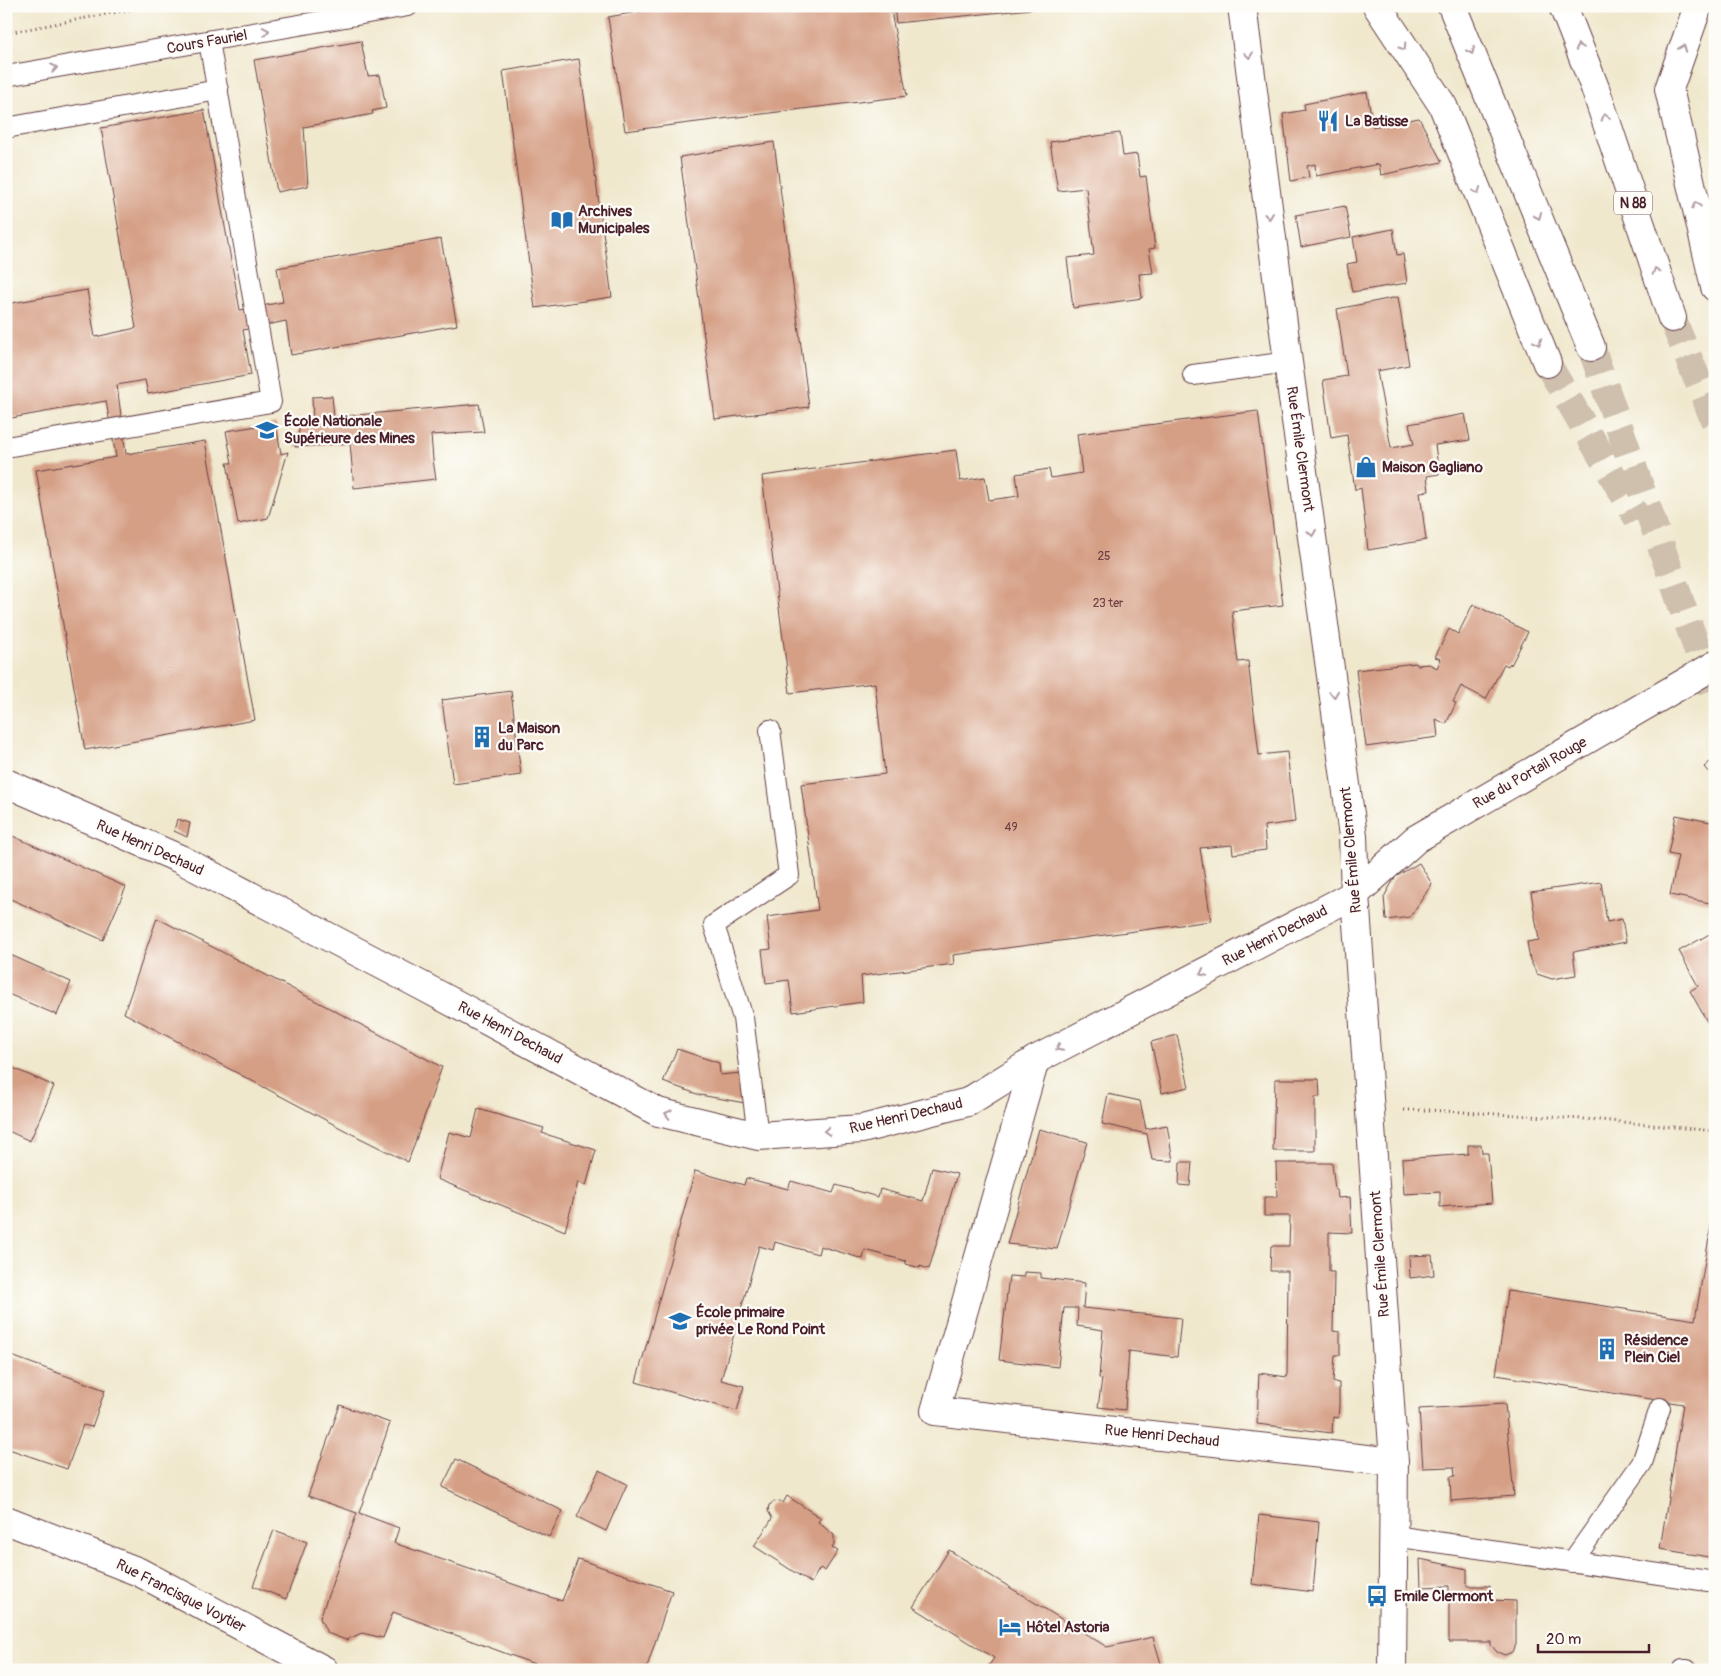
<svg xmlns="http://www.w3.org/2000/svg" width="1721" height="1676" viewBox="0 0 1721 1676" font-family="Pangolin,sans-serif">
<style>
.building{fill:#d59f85}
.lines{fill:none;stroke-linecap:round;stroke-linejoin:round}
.highway-tunnel{stroke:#cfc0ad;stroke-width:28;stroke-dasharray:28 14;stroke-linecap:butt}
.lane-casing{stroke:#633d43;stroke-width:22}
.street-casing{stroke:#633d43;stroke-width:30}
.highway-casing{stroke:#633d43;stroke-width:30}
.path{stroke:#633d43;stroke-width:3;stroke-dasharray:1 4;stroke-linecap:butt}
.lane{stroke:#fff;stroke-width:20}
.street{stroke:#fff;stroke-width:28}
.highway{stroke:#fff;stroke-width:28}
.oneway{stroke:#ae9aa0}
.labels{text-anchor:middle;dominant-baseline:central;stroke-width:4.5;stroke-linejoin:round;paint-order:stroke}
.number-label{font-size:12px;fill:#6d3f42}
.shield{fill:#fdfcf7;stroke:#806168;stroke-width:1}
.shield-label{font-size:14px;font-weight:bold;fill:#4a1f2b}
.street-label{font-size:15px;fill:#4a1f2b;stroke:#fdfcf7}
.poi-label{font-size:15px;font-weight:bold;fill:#4a1f2b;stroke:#fdfcf7;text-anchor:start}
</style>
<rect width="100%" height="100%" fill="#fdfcf7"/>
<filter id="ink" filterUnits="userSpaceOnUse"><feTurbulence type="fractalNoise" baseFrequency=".02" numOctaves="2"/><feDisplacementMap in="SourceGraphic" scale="10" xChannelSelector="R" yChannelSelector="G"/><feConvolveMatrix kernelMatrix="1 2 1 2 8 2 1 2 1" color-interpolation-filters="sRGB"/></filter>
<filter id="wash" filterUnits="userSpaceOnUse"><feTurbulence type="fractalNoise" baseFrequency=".0096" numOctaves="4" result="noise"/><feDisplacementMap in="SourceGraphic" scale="20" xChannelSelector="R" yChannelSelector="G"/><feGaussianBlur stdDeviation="1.12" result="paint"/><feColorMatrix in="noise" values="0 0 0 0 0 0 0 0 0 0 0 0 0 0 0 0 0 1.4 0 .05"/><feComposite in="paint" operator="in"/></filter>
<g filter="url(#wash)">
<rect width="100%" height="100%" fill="#f0e8cd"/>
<g id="blocks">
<g class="building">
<path d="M 673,6 L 890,6 L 907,96 L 625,131 L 608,17 Z"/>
<path d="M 894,6 L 1041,6 L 1041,8 L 896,23 Z"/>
<path d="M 361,41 L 368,76 L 380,75 L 386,108 L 372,111 L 373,114 L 304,127 L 308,186 L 277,192 L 254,60 Z"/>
<path d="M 579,59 L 612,297 L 535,308 L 503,71 Z"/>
<path d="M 1367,92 L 1373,127 L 1419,118 L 1442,162 L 1381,175 L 1379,164 L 1316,176 L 1315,164 L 1307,166 L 1309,177 L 1291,181 L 1283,114 L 1305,110 L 1304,104 Z"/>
<path d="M 204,110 L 240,310 L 283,302 L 277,268 L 441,239 L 457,325 L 291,355 L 286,321 L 243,330 L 251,375 L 148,394 L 145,380 L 117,385 L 126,454 L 205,441 L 255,720 L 85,750 L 36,470 L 116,457 L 106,401 L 6,419 L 6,304 L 87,290 L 95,337 L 136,328 L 101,128 Z"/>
<path d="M 1120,133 L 1123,156 L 1137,154 L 1140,177 L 1146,176 L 1155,248 L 1149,249 L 1153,273 L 1139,274 L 1142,298 L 1073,308 L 1067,258 L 1094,255 L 1086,188 L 1058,191 L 1050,142 Z"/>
<path d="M 774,142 L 809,407 L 715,419 L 680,157 Z"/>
<path d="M 1345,206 L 1351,237 L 1301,247 L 1296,215 Z"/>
<path d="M 1393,229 L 1397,255 L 1403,254 L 1407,283 L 1352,292 L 1347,264 L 1357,262 L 1353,237 Z"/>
<path d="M 1398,297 L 1409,365 L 1377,371 L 1391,448 L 1414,444 L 1409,424 L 1465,414 L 1470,440 L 1435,445 L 1439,474 L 1427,476 L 1429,491 L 1420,492 L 1426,540 L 1368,550 L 1361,488 L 1355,490 L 1347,435 L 1331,438 L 1323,380 L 1347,376 L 1337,309 Z"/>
<path d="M 332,396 L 334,417 L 479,404 L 484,432 L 431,435 L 433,460 L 436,479 L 354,488 L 350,443 L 295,447 L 301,422 L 313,421 L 312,397 Z"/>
<path d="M 1258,411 L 1283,605 L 1232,611 L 1238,662 L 1248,661 L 1259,755 L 1287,752 L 1295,822 L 1264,826 L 1266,850 L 1233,854 L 1232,845 L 1200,848 L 1211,921 L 953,955 L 954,964 L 861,976 L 863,1002 L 793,1012 L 789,980 L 766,983 L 762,950 L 771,949 L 767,917 L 818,910 L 801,784 L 885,774 L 875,683 L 790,693 L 762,476 L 956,450 L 960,481 L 985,477 L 989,500 L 1019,496 L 1016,474 L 1049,469 L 1051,478 L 1082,473 L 1077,434 Z"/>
<path d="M 276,423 L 281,454 L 288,452 L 268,518 L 238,524 L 227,463 L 232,463 L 226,431 Z"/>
<path d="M 1473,604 L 1528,632 L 1511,665 L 1510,663 L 1508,666 L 1504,664 L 1486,699 L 1461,686 L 1453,702 L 1456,703 L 1446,724 L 1436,719 L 1438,737 L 1366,747 L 1356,670 L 1416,663 L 1417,665 L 1429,664 L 1437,668 L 1441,659 L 1435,657 L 1449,629 L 1458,634 Z"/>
<path d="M 511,691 L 521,775 L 453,784 L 442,700 Z"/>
<path d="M 1715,758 L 1715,780 L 1704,767 Z"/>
<path d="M 1676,815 L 1715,823 L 1715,904 L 1670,895 L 1678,856 L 1668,854 Z"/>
<path d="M 177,819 L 190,823 L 187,837 L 174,831 Z"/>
<path d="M 6,833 L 126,887 L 103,940 L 6,897 Z"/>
<path d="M 1419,863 L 1432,884 L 1410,917 L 1386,920 L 1384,897 L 1395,877 Z"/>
<path d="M 1601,882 L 1607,922 L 1622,919 L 1626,942 L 1573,952 L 1576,975 L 1552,979 L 1537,974 L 1530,960 L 1527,942 L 1539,940 L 1531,892 Z"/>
<path d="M 157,918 L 442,1067 L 408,1162 L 352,1134 L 124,1013 Z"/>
<path d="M 1715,931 L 1715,1022 L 1709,1025 L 1690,991 L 1698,986 L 1679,951 Z"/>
<path d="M 6,953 L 71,982 L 57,1015 L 6,993 Z"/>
<path d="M 1177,1035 L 1189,1087 L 1162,1093 L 1151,1042 Z"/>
<path d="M 677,1049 L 719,1063 L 720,1075 L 741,1073 L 745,1103 L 700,1095 L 663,1082 Z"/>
<path d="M 6,1065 L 54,1086 L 30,1141 L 6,1130 Z"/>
<path d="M 1275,1079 L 1319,1079 L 1320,1097 L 1315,1097 L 1315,1151 L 1273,1151 Z"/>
<path d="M 1108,1094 L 1140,1101 L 1146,1129 L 1167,1125 L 1173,1161 L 1152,1160 L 1147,1134 L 1102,1124 Z"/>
<path d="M 478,1109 L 544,1128 L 542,1133 L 596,1150 L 586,1186 L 578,1182 L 565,1231 L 437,1179 L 449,1132 L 471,1138 Z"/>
<path d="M 1039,1129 L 1087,1142 L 1057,1249 L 1007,1244 Z"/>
<path d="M 1468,1145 L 1481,1145 L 1482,1153 L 1488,1153 L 1492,1203 L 1440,1207 L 1440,1192 L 1404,1194 L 1402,1159 L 1468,1154 Z"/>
<path d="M 1180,1162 L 1192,1162 L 1190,1186 L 1179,1185 Z"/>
<path d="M 1276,1163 L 1332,1163 L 1335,1190 L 1337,1190 L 1338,1198 L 1350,1197 L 1352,1233 L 1329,1232 L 1329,1272 L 1334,1272 L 1333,1331 L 1340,1332 L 1340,1355 L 1335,1355 L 1333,1382 L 1339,1383 L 1339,1405 L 1338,1418 L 1333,1417 L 1332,1433 L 1257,1424 L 1259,1373 L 1287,1377 L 1288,1271 L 1270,1271 L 1271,1246 L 1289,1246 L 1290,1216 L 1264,1216 L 1264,1197 L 1277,1197 Z"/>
<path d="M 932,1168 L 957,1174 L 929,1269 L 920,1266 L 920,1268 L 906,1264 L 906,1261 L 865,1250 L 863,1259 L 820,1246 L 818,1254 L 775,1242 L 773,1250 L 759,1246 L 721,1380 L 744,1386 L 737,1411 L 636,1382 L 695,1171 L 744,1185 L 746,1178 L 788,1189 L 791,1181 L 833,1193 L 836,1185 L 878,1197 L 880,1189 L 923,1201 Z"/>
<path d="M 1714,1208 L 1715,1208 L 1715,1558 L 1660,1549 L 1683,1404 L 1496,1375 L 1508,1291 L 1695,1320 Z"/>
<path d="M 1432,1255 L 1434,1275 L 1410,1278 L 1409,1256 Z"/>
<path d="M 1024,1272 L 1041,1273 L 1041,1278 L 1085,1283 L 1083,1308 L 1181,1318 L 1177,1357 L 1129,1351 L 1125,1410 L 1098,1407 L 1102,1379 L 1099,1378 L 1103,1330 L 1077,1326 L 1078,1308 L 1064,1308 L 1058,1367 L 999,1360 L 1009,1276 L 1024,1277 Z"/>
<path d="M 6,1354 L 105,1390 L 92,1427 L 83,1425 L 67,1469 L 6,1448 Z"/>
<path d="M 1505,1404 L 1514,1496 L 1451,1501 L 1450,1477 L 1455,1476 L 1454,1467 L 1423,1468 L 1419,1409 Z"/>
<path d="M 340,1405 L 390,1423 L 359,1513 L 399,1528 L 394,1543 L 562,1601 L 578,1559 L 672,1591 L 646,1670 L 539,1670 L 540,1666 L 393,1612 L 383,1638 L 362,1633 L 346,1640 L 327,1633 L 320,1618 L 357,1513 L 308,1496 Z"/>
<path d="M 456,1459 L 563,1511 L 549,1537 L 442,1487 Z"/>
<path d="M 599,1470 L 627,1484 L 606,1531 L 577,1517 Z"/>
<path d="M 787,1496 L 821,1518 L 818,1522 L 834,1535 L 834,1545 L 832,1548 L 838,1551 L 825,1571 L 820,1568 L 811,1583 L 754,1546 L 770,1522 L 772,1518 L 768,1511 L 769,1505 L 774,1502 L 780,1501 L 783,1503 Z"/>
<path d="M 1259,1515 L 1319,1522 L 1313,1592 L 1252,1584 Z"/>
<path d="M 274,1530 L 307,1542 L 286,1599 L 253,1586 Z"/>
<path d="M 949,1550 L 1107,1647 L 1153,1637 L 1163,1670 L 993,1670 L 988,1667 L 994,1658 L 913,1607 Z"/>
<path d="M 1420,1559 L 1467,1569 L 1467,1586 L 1490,1586 L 1490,1600 L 1516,1601 L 1516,1645 L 1512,1652 L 1505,1655 L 1497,1652 L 1491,1645 L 1491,1642 L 1449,1642 L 1449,1586 L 1421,1587 Z"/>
</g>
</g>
</g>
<g filter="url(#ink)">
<use href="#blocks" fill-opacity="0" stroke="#633d43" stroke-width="1"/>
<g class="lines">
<g class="highway-tunnel">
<path d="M 1672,318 L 1715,422"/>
<path d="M 1591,347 L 1715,700"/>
<path d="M 1547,363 L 1638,519"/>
</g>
<g class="lane-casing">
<g id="lane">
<path d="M 6,76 L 408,6"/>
<path d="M 6,128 L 218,90"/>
<path d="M 1193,375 L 1288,362"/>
<path d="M 6,447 L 271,402 L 209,41"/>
<path d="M 758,1136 L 743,1018 L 714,925 L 789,875 L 770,730"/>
<path d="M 1394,1536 L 1708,1581"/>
<path d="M 1572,1562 L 1642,1463 L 1660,1408"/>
<path d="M 1683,1670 L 1687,1670"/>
</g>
</g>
<g class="street-casing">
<g id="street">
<path d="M 1242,6 L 1288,362 L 1353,836 L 1355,894 L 1394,1462 L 1392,1670"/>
<path d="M 6,783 L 180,859 L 424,987 L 658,1112 L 758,1136 L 862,1129 L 968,1102 L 1035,1060 L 1355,894 L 1416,839 L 1715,665"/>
<path d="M 1035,1060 L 935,1411 L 1394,1462"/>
<path d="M 6,1520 L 139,1572 L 324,1670"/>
</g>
</g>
<g class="highway-casing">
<g id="highway">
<path d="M 1377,6 L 1443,106 L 1547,363"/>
<path d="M 1452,6 L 1591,347"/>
<path d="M 1563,6 L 1595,88 L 1672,318"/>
<path d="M 1698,6 L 1669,89 L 1715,287"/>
</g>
</g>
<g class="path">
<path d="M 6,33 L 150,6"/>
<path d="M 1404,1110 L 1428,1110 L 1600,1120 L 1715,1131"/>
</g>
<use href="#lane" class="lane"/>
<use href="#street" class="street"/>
<use href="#highway" class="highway"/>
</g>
<defs><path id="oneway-chevron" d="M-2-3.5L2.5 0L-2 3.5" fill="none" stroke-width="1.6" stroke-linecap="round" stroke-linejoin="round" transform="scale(1.25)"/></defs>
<g class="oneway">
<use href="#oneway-chevron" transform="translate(266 31) rotate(-10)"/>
<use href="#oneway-chevron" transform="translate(1403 47) rotate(57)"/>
<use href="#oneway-chevron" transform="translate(1579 47) rotate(-111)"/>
<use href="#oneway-chevron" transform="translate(1683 48) rotate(-70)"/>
<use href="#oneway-chevron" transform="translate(1471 51) rotate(67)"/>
<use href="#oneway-chevron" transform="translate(1249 55) rotate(83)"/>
<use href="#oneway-chevron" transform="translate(54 68) rotate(-10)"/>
<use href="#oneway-chevron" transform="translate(1605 117) rotate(-108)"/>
<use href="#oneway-chevron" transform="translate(1477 191) rotate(68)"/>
<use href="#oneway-chevron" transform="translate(1696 205) rotate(-103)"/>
<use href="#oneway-chevron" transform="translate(1269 216) rotate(83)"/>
<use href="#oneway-chevron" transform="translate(1538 216) rotate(68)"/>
<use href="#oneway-chevron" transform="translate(1656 271) rotate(-108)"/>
<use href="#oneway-chevron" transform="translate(1538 342) rotate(68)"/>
<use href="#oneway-chevron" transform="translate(1312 533) rotate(82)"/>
<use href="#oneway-chevron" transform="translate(1334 694) rotate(82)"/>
<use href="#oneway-chevron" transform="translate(1203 973) rotate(153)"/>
<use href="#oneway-chevron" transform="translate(1059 1048) rotate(153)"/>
<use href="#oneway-chevron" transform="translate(668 1114) rotate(-166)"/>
<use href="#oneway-chevron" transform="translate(827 1131) rotate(176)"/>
</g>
</g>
<defs>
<g id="restaurant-bare" transform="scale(1.725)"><path d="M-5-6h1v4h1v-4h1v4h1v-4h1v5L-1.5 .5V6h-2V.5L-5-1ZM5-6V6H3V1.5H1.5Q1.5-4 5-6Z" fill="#1f6fb2" stroke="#fdfcf7" stroke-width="2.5" paint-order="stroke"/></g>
<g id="library-bare" transform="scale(1.725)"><path d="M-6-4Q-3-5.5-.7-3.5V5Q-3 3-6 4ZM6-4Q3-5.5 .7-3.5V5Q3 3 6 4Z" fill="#1f6fb2" stroke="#fdfcf7" stroke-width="2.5" paint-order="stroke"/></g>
<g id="university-bare" transform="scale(1.725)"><path d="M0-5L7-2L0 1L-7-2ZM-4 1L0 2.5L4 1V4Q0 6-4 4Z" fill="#1f6fb2" stroke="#fdfcf7" stroke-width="2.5" paint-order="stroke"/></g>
<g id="shop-bare" transform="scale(1.725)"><path d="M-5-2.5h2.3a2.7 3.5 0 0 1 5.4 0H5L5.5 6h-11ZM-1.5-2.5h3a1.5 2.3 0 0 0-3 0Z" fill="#1f6fb2" stroke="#fdfcf7" stroke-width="2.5" paint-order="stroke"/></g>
<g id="building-bare" transform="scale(1.725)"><path d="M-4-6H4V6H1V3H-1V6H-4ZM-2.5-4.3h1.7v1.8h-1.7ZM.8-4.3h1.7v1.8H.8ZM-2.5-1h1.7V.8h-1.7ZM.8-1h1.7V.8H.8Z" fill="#1f6fb2" stroke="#fdfcf7" stroke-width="2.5" paint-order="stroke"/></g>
<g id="school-bare" transform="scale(1.725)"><path d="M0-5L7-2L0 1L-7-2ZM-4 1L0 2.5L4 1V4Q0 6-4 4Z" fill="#1f6fb2" stroke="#fdfcf7" stroke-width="2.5" paint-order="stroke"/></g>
<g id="bus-bare" transform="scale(1.725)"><path d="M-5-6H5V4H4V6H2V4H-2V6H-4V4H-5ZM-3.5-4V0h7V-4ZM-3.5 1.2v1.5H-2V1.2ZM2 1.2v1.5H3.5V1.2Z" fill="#1f6fb2" stroke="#fdfcf7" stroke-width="2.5" paint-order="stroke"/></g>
<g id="hotel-bare" transform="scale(1.725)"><path d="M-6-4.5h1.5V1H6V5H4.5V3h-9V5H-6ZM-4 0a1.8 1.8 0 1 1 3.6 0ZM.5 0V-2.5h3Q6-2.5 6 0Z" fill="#1f6fb2" stroke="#fdfcf7" stroke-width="2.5" paint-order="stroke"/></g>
</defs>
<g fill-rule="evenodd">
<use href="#restaurant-bare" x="1328" y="121"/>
<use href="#library-bare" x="562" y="220"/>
<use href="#university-bare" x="267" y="430"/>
<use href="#shop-bare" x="1366" y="467"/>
<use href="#building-bare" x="482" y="737"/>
<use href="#school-bare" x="680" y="1321"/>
<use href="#building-bare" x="1607" y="1349"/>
<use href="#bus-bare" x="1377" y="1596"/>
<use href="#hotel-bare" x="1010" y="1627"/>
</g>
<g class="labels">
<g class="number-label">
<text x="1104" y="556">25</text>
<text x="1108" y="603">23 ter</text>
<text x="1011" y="827">49</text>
</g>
<rect class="shield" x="1614" y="191.5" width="38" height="23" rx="4"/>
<g class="shield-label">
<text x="1633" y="203">N 88</text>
</g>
<g class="street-label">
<text transform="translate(207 42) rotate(-10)">Cours Fauriel</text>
<text transform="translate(1300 449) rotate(82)">Rue Émile Clermont</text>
<text transform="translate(1530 773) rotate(-30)">Rue du Portail Rouge</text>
<text transform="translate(150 848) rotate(24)">Rue Henri Dechaud</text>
<text transform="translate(1351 850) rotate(-95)">Rue Émile Clermont</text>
<text transform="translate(1275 936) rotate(-27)">Rue Henri Dechaud</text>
<text transform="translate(510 1033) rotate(28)">Rue Henri Dechaud</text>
<text transform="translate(906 1116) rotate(-13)">Rue Henri Dechaud</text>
<text transform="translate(1380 1254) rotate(-94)">Rue Émile Clermont</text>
<text transform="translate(1162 1436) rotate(6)">Rue Henri Dechaud</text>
<text transform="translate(181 1596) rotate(27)">Rue Francisque Voytier</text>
</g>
<g class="poi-label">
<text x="1345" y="121">La Batisse</text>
<text x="578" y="211">Archives<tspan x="578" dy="17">Municipales</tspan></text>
<text x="284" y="421">École Nationale<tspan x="284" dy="17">Supérieure des Mines</tspan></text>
<text x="1382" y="467">Maison Gagliano</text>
<text x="498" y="728">La Maison<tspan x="498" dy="17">du Parc</tspan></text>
<text x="696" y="1312">École primaire<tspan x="696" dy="17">privée Le Rond Point</tspan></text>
<text x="1624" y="1340">Résidence<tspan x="1624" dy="17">Plein Ciel</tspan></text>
<text x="1394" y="1596">Emile Clermont</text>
<text x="1026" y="1627">Hôtel Astoria</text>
</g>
</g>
<rect width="1721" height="1676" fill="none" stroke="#fdfcf7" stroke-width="25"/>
<path d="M1538 1644v8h111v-8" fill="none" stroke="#4a1f2b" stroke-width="2.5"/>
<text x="1546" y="1644" font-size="15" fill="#4a1f2b" stroke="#fdfcf7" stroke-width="4" paint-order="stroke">20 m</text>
</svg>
